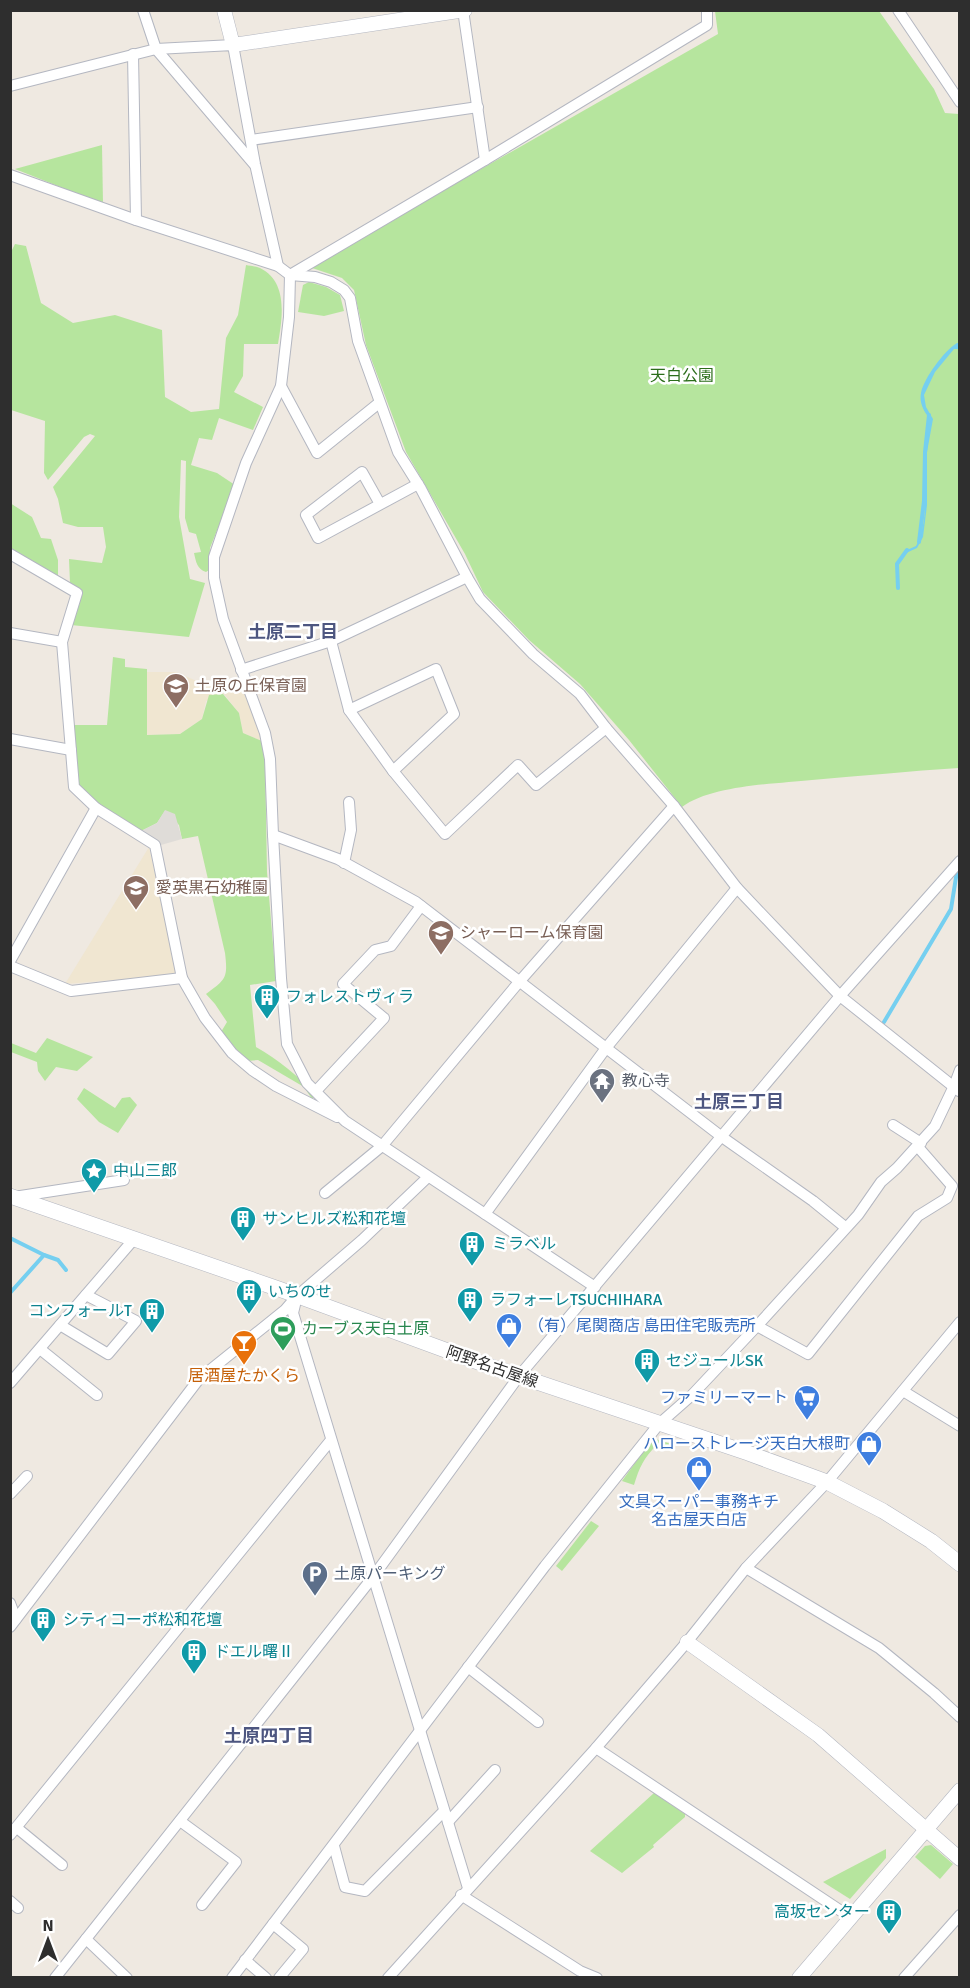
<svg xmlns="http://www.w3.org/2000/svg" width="970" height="1988" viewBox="0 0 970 1988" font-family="Signika,'Noto Sans JP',sans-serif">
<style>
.education{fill:#f0e6d1}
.green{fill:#b6e59e}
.plaza{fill:#dfdcd8}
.water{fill:#75cff0}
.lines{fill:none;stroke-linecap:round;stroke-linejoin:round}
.stream{stroke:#75cff0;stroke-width:4}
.minor-casing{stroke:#b4b7c1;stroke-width:12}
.tertiary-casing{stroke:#b4b7c1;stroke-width:15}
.secondary-casing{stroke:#b4b7c1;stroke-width:16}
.minor{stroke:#fff;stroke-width:10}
.tertiary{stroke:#fff;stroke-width:14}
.secondary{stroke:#fff;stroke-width:15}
.labels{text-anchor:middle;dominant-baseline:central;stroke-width:5;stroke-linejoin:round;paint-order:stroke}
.park-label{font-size:16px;fill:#2c6e1b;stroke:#fff}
.education-label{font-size:16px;fill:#785e54;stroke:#fff;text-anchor:start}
.culture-label{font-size:16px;fill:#0d838f;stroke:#fff;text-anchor:start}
.worship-label{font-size:16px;fill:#5b616d;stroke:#fff;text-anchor:start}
.shop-label{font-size:16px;fill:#366cbe;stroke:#fff;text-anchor:end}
.leisure-label{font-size:16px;fill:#27864d;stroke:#fff;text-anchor:start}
.street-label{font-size:16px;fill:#2e2e2e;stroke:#fff}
.food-label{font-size:16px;fill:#c56008;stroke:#fff}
.service-label{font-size:16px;fill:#4e5e75;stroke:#fff;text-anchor:start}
.neighbourhood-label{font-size:18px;font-weight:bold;fill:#4d5680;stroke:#fff}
</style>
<rect width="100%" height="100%" fill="#efe9e1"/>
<g class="education">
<path d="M 147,672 L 176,672 L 206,685 L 243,687 L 262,741 L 243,733 L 239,713 L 224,694 L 206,701 L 202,719 L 180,734 L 146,735 Z"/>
<path d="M 149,847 L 177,975 L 65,984 Z"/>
</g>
<g class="green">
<path d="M 715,11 L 879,11 L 934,89 L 945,113 L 959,114 L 959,768 C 910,771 861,776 812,780 C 775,784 712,785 682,807 L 629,740 L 580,684 L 529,640 L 483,592 L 465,554 L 406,452 L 366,345 L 354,290 L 342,278 L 309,267 L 718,34 Z"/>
<path d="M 102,145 L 103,204 L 15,169 Z"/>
<path d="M 15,244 L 26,246 L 41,303 L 73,323 L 115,315 L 162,330 L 165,397 L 191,412 L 219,409 L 226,338 L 238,315 L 246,265 C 250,266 256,266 260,268 C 289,282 282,320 278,344 L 244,344 L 243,376 L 234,392 L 263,407 L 253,430 L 219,418 L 212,440 L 199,438 L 191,465 L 217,473 L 235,485 L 210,548 L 209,570 L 206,572 C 197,569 196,562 194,553 L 201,552 L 196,534 L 189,532 L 185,518 L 186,461 L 181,460 L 179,517 L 190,579 L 205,583 L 189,637 L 71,625 L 81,590 L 70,583 L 69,559 L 102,563 L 106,547 L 103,527 L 78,527 L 63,523 L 58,499 L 53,487 L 95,436 L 90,434 L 84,437 L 48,480 L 44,473 L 45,421 L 11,410 L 10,254 Z"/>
<path d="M 309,282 L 326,287 L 340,295 L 344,311 L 324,316 L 298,312 L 303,285 Z"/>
<path d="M 10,503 L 32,517 L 41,538 L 51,539 L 58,560 L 58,577 L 11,549 Z"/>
<path d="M 113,657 L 125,659 L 125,667 L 147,669 L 147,735 L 180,734 L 202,719 L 209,695 L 223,694 L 239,713 L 243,733 L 262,741 L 265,757 L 267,872 L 276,981 L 250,985 L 256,1047 C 279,1060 297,1075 316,1095 L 312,1099 L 304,1087 L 258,1060 L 247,1061 L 221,1032 L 227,1022 L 215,1004 L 206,994 C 226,979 228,978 225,953 L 198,836 L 182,839 L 179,825 L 165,811 L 157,823 L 141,831 L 99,805 L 77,785 L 73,725 L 107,725 Z"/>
<path d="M 47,1038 L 93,1057 L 77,1071 L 56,1067 L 45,1081 L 38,1071 L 37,1062 L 11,1052 L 11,1043 L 36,1053 Z"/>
<path d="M 84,1088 L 115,1108 L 122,1098 L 130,1097 L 137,1105 L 118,1133 L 99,1122 L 77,1099 Z"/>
<path d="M 653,1438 L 671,1444 L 669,1449 L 657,1445 C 644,1457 639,1468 634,1485 L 622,1481 Z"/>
<path d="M 591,1521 L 599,1526 L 562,1571 L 556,1566 Z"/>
<path d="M 654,1793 L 685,1814 L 685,1817 L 653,1845 L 654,1847 L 622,1873 L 590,1851 Z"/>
<path d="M 931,1845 L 953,1864 L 940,1879 L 915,1857 L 925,1846 Z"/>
<path d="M 886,1849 L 886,1858 L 850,1899 L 823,1882 Z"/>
</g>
<path class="plaza" d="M 165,810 L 175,814 L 182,839 L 161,845 L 141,831 L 157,823 Z"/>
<path class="water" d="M 957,343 L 959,343 L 959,349 L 954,349 L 935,372 L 924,395 L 926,407 L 933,419 L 927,452 L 927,505 L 923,537 L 917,548 L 906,553 L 897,564 L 907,550 L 916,546 C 931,519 922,482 925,452 C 926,441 929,430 930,419 C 924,412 919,403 921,393 C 924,378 944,351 957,343 Z"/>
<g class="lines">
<g class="stream">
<path d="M 919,542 L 924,501 L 925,452 L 929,415"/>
<path d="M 898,588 L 897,564 L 907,550"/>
<path d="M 884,1022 L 951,909 L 957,871"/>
<path d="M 10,1238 L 44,1255"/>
<path d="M 10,1293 L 44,1255 L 58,1260 L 66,1270"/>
</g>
<g class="minor-casing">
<g id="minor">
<path d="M 143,10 L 156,49 L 254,164"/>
<path d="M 463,10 L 485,160"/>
<path d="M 898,10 L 960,102"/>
<path d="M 133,54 L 136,220"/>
<path d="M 10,86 L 156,49 L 233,45 L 255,164 L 278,266"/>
<path d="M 251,140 L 478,107"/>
<path d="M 10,175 L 136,220 L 278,266 L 290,275 L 315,277 L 331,282 L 344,290 L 350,298 L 358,341 L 398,452 L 421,489 L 467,577 L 331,641 L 241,670"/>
<path d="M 290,275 L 485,160 L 707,25 L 707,10"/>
<path d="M 281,386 L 317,453 L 379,403"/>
<path d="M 380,504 L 362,472 L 306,515 L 318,538 L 418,484"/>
<path d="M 10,554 L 77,593 L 62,642 L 74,787 L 96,808 L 155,845 L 182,978 L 205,1018 L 232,1053 L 252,1070 L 276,1086 L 337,1117"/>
<path d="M 467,577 L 480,599 L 533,654 L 580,694 L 606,728 L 674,806 L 737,888 L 774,927 L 840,996 L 959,1091"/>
<path d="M 10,633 L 62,642"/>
<path d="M 331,641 L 349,710 L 393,771 L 445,834 L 518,765 L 536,785 L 606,728"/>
<path d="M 349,710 L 436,669 L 454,714 L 393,771"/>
<path d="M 10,739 L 71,750"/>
<path d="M 273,835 L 270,759 L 265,733 L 223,619 L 214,578 L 214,557 L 246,463 L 281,386 L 289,317 L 290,275"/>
<path d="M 344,863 L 351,830 L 349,802"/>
<path d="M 10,961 L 96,808"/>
<path d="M 10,966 L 71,991 L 182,978"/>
<path d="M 316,1091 L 384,1018 L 343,984 L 375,950 L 391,946 L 421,906"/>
<path d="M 893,1125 L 921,1143"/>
<path d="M 325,1193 L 382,1146 L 519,982 L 674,806"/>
<path d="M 14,1197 L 124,1180"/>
<path d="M 485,1214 L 606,1048 L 737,888"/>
<path d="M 595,1287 L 345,1121 L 307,1083 L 287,1044 L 281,978 L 273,835 L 338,859 L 416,902 L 722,1137 L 813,1201 L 845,1227"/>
<path d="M 297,1296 L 293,1313 L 468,1888"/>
<path d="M 60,1325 L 108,1354 L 136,1321 L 86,1295"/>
<path d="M 757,1326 L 808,1354 L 918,1216 L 947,1198 L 952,1186 L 918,1147"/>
<path d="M 40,1349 L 97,1395"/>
<path d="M 10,1383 L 134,1239"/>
<path d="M 903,1391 L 960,1426"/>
<path d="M 10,1494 L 27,1476"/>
<path d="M 746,1568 L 879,1648 L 934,1693 L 960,1717"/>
<path d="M 10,1603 L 16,1619"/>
<path d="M 10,1627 L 199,1379 L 285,1310 L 297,1296 L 362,1240 L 428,1177"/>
<path d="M 468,1667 L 538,1722"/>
<path d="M 596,1748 L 850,1917"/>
<path d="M 180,1821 L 236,1862 L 202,1905"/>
<path d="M 448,1822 L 495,1770"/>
<path d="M 17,1828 L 62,1865"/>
<path d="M 10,1835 L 331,1440"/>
<path d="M 334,1846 L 345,1887 L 365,1891 L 444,1811"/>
<path d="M 461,1895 L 580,1971 L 597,1978"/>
<path d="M 10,1901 L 18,1908"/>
<path d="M 273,1924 L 303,1949 L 279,1978"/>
<path d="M 86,1939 L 127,1978"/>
<path d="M 245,1960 L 266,1978"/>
<path d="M 55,1978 L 373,1577 L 519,1376 L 840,996 L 960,861"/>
<path d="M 232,1978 L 545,1566 L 659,1424 L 692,1395 L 757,1326 L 858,1215 L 881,1182 L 897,1168 L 935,1126 L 954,1086 L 960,1070"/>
<path d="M 388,1978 L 596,1748 L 687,1642 L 746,1568 L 827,1482 L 960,1322"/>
<path d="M 904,1978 L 960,1915"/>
</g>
</g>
<g class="tertiary-casing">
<g id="tertiary">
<path d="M 224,10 L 233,45 L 465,10"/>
<path d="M 687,1642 L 818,1735 L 960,1859"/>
<path d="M 799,1978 L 960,1790"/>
</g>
</g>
<g class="secondary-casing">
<path id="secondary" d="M 10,1196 L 279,1289 L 486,1365 L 748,1453 L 827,1482 L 883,1511 L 931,1541 L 960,1564"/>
</g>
<use href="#minor" class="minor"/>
<use href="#tertiary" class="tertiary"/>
<use href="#secondary" class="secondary"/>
</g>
<defs>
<g id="school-pin" transform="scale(1.35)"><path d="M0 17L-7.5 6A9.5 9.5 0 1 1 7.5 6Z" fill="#8d6e63" stroke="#fff"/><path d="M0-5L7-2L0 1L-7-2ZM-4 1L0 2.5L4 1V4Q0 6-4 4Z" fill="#fff"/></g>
<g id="building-pin" transform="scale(1.35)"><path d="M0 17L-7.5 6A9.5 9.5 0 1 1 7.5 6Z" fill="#0f9aa8" stroke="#fff"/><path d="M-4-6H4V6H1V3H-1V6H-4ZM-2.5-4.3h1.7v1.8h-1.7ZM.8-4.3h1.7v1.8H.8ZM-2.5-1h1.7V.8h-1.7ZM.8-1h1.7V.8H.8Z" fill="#fff"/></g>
<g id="temple-pin" transform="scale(1.35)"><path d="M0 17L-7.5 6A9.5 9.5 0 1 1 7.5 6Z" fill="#6b7280" stroke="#fff"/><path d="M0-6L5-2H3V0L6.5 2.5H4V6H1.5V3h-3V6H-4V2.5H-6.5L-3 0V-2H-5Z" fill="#fff"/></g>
<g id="sight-pin" transform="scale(1.35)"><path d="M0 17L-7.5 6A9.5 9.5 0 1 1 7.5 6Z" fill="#0f9aa8" stroke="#fff"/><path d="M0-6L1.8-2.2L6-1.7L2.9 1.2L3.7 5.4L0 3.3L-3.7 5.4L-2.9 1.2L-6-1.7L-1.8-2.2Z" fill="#fff"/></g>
<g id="shop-pin" transform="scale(1.35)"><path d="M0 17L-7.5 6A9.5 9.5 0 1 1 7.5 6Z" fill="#3f7fe0" stroke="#fff"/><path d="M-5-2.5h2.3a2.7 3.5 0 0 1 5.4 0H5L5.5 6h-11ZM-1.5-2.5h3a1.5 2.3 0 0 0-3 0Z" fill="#fff"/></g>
<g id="stadium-pin" transform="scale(1.35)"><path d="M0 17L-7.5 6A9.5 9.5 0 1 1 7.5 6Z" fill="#2e9e5b" stroke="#fff"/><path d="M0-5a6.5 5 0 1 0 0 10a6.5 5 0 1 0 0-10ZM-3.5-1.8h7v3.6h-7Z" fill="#fff"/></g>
<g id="bar-pin" transform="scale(1.35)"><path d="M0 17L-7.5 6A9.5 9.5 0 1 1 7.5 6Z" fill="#e8710a" stroke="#fff"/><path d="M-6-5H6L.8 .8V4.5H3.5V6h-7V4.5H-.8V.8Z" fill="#fff"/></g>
<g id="supermarket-pin" transform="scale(1.35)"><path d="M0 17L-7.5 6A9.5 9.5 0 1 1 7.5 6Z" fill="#3f7fe0" stroke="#fff"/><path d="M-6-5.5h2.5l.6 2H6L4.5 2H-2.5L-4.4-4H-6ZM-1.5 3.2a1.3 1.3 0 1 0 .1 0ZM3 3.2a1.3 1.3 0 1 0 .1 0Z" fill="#fff"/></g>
<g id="parking-pin" transform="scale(1.35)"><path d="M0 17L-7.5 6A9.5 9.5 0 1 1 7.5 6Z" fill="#5c6f8a" stroke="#fff"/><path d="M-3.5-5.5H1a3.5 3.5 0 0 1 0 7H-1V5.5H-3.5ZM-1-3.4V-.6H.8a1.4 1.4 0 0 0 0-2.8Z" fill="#fff"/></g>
</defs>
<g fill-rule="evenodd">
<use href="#school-pin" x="176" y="686"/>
<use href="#school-pin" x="136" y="888"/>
<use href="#school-pin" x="441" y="933"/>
<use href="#building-pin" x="267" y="997"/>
<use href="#temple-pin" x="602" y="1081"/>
<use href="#sight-pin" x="94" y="1171"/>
<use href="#building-pin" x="243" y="1219"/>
<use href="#building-pin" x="472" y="1244"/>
<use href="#building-pin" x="249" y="1292"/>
<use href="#building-pin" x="470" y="1300"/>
<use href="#building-pin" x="152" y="1311"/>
<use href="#shop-pin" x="509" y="1326"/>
<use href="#stadium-pin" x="283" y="1329"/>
<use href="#bar-pin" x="244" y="1343"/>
<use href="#building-pin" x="647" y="1361"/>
<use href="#supermarket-pin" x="807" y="1398"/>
<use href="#shop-pin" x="869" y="1444"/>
<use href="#shop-pin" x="699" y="1469"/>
<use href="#parking-pin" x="315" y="1574"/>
<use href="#building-pin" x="43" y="1620"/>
<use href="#building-pin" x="194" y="1652"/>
<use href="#building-pin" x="889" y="1912"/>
</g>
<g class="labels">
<g class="park-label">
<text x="682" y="376">天白公園</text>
</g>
<g class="education-label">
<text x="195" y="686">土原の丘保育園</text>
<text x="156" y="888">愛英黒石幼稚園</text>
<text x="460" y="933">シャーローム保育園</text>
</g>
<g class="culture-label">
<text x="286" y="997">フォレストヴィラ</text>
<text x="113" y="1171">中山三郎</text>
<text x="262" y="1219">サンヒルズ松和花壇</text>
<text x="492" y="1244">ミラベル</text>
<text x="268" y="1292">いちのせ</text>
<text x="490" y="1300">ラフォーレTSUCHIHARA</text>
<text x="132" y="1311" text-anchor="end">コンフォールT</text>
<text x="666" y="1361">セジュールSK</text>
<text x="63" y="1620">シティコーポ松和花壇</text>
<text x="214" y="1652">ドエル曙Ⅱ</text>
<text x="870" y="1912" text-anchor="end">高坂センター</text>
</g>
<g class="worship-label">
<text x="622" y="1081">教心寺</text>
</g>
<g class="shop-label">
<text x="528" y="1326" text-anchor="start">（有）尾関商店 島田住宅販売所</text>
<text x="788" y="1398">ファミリーマート</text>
<text x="850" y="1444">ハローストレージ天白大根町</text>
<text x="699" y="1502" text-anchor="middle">文具スーパー事務キチ<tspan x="699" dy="18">名古屋天白店</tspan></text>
</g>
<g class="leisure-label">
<text x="302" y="1329">カーブス天白土原</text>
</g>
<g class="street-label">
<text transform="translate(492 1367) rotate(19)">阿野名古屋線</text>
</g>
<g class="food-label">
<text x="244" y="1376">居酒屋たかくら</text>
</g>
<g class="service-label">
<text x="334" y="1574">土原パーキング</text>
</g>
<g class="neighbourhood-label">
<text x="293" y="632">土原二丁目</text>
<text x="739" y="1102">土原三丁目</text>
<text x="269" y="1736">土原四丁目</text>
</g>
</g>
<rect width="970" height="1988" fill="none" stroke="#2e2e2e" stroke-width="24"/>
<g transform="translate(48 1940)" stroke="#ffffff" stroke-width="4.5" paint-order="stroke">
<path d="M0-4.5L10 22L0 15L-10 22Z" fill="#2e2e2e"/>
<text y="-9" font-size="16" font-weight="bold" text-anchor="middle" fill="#2e2e2e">N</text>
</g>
</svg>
